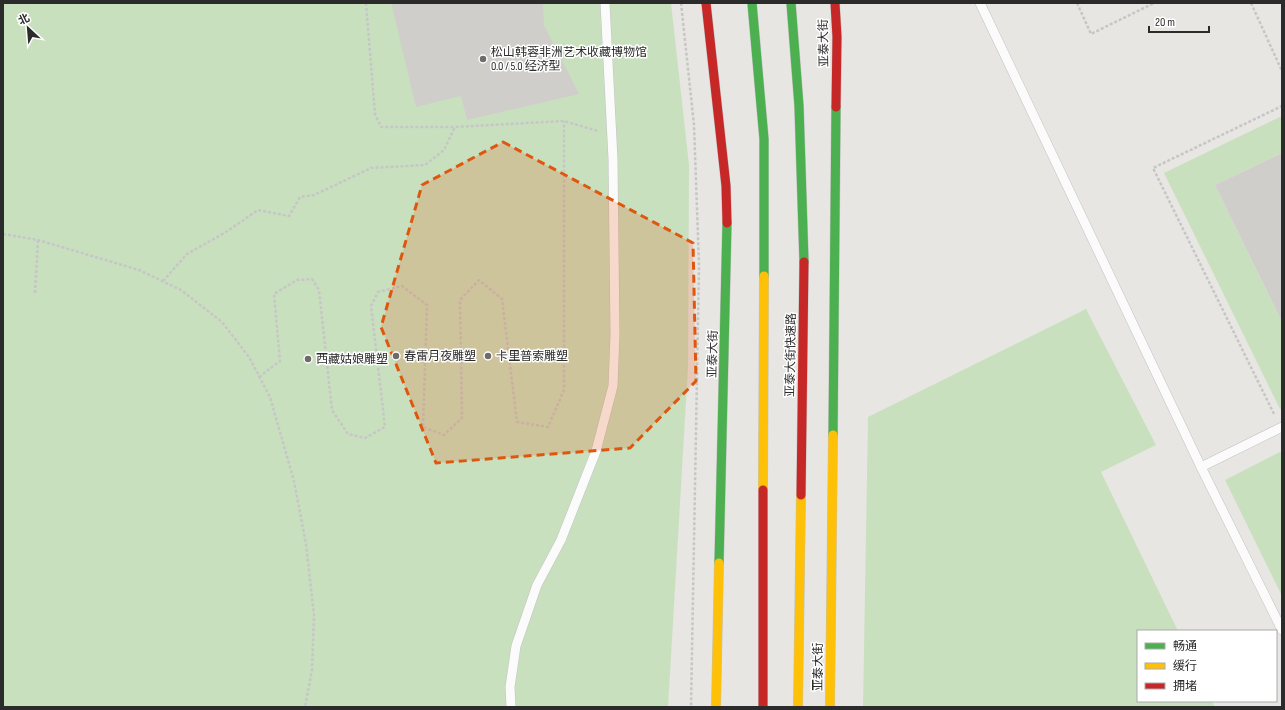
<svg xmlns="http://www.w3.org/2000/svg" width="1285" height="710" viewBox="0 0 1285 710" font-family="'Sofia Sans Condensed','Noto Sans SC',sans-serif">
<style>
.green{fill:#c9e0bf}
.building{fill:#d0cecb}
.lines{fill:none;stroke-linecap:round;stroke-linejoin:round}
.lane-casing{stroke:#c2c2c1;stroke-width:10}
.fast-casing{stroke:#c5c4c2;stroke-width:10}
.slow-casing{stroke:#c5c4c2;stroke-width:10}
.jam-casing{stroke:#c5c4c2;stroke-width:10}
.path{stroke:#c6c6c6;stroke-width:2.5;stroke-dasharray:3 2;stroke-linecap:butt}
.lane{stroke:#fcfbfb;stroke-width:9}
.fast{stroke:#4caf50;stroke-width:9}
.slow{stroke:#ffc107;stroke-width:9}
.jam{stroke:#c62828;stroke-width:9}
.marked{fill:#df570e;fill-opacity:0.2;stroke:#df570e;stroke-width:3;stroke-dasharray:8 5;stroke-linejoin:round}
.poi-dot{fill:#6d6c6b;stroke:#fff;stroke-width:1.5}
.labels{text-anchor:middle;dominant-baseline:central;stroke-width:3;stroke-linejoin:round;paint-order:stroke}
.street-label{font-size:12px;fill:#2b2b2b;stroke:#fff}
.poi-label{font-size:12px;fill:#2b2b2b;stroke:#fff;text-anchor:start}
</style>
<rect width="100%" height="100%" fill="#e8e6e2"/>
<g class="green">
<path d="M 3,3 L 671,3 L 689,165 L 688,367 L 668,707 L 3,707 Z"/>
<path d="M 1282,116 L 1282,153 L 1215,185 L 1282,322 L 1282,408 L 1280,409 L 1164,173 Z"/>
<path d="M 1086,309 L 1156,445 L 1101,472 L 1178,631 L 1138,631 L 1138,701 L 1212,701 L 1215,707 L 863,707 L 868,417 Z"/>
<path d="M 1282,451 L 1282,596 L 1225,480 Z"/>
</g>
<g class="building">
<path d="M 391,3 L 543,3 L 544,25 L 579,94 L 467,120 L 461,96 L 416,107 Z"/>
<path d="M 1282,153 L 1282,322 L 1215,185 Z"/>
</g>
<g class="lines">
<g class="lane-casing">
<g id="lane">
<path d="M 980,3 L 1201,467 L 1282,630"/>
<path d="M 1201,467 L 1282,427"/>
<path d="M 511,707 L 510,687 L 516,646 L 537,585 L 561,540 L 596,451 L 613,386 L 615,335 L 613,159 L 605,3"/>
</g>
</g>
<g class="fast-casing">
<g id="fast">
<path d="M 752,3 L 764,139 L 764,276"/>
<path d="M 791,3 L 799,106 L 804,262"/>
<path d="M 833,435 L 836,107"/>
<path d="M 719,563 L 727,223"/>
</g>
</g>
<g class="slow-casing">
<g id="slow">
<path d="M 763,490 L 764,276"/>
<path d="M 716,707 L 719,563"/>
<path d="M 798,707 L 801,495"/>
<path d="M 830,707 L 833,435"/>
</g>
</g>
<g class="jam-casing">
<g id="jam">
<path d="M 706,3 L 726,186 L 727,223"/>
<path d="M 835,3 L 837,37 L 836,107"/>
<path d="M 801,495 L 804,262"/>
<path d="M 763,707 L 763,490"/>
</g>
</g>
<g class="path">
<path d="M 366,3 L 375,114 L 381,127 L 455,127"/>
<path d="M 681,3 L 694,125 L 699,265 L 691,707"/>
<path d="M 1077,3 L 1091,34 L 1154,3"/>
<path d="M 1251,3 L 1282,71"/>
<path d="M 3,234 L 38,240 L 139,270 L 181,290 L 222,322 L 249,357 L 270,397 L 294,481 L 306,544 L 314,615 L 312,670 L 305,707"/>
<path d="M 163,281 L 187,254 L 226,232 L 258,210 L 289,216 L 300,197 L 314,195 L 371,168 L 425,165 L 444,150 L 455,127 L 564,121 L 598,131"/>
<path d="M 35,293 L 38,240"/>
<path d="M 259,377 L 280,361 L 274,294 L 297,280 L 312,279 L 319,290 L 332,410 L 348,434 L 365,438 L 385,427 L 371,306 L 378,292 L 402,286 L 427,305 L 423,427 L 444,435 L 462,418 L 460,300 L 479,280 L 502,299 L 517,422 L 548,427 L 564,390 L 564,121"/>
<path d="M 1274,414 L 1153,168 L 1282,106"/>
</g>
<use href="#lane" class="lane"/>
<use href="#fast" class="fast"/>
<use href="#slow" class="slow"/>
<use href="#jam" class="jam"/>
</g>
<path class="marked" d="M 503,142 L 693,243 L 696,381 L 630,448 L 436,463 L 381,327 L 422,185 Z"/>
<g class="poi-dot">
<circle cx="483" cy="59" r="4"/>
<circle cx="396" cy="356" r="4"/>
<circle cx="488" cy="356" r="4"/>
<circle cx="308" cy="359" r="4"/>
</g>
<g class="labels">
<g class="street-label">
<text transform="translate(824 43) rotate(-91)">亚泰大街</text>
<text transform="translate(713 354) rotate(-89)">亚泰大街</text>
<text transform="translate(791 355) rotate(-89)">亚泰大街快速路</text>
<text transform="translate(818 667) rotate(-90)">亚泰大街</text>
</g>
<g class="poi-label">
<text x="491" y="52">松山韩蓉非洲艺术收藏博物馆<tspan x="491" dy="14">0.0 / 5.0 经济型</tspan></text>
<text x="404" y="356">春雷月夜雕塑</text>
<text x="496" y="356">卡里普索雕塑</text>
<text x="316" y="359">西藏姑娘雕塑</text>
</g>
</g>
<rect width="1285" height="710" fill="none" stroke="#2b2b2b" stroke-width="8"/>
<rect x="1137" y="630" width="140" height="72" fill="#ffffff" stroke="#aaaaaa"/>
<rect x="1145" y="643" width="20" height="6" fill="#4caf50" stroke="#aaaaaa"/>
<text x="1173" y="650" font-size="12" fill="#2b2b2b">畅通</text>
<rect x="1145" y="663" width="20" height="6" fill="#ffc107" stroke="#aaaaaa"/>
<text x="1173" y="670" font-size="12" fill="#2b2b2b">缓行</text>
<rect x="1145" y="683" width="20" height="6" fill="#c62828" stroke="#aaaaaa"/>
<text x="1173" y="690" font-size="12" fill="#2b2b2b">拥堵</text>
<g transform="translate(28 28) rotate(334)" stroke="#ffffff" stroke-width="3" paint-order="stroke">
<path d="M0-3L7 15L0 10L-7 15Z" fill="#2b2b2b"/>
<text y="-6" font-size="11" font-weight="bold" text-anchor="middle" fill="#2b2b2b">北</text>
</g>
<path d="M1149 26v6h60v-6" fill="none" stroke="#2b2b2b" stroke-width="2"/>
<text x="1155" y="26" font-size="12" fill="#2b2b2b" stroke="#ffffff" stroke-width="3" paint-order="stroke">20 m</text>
</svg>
